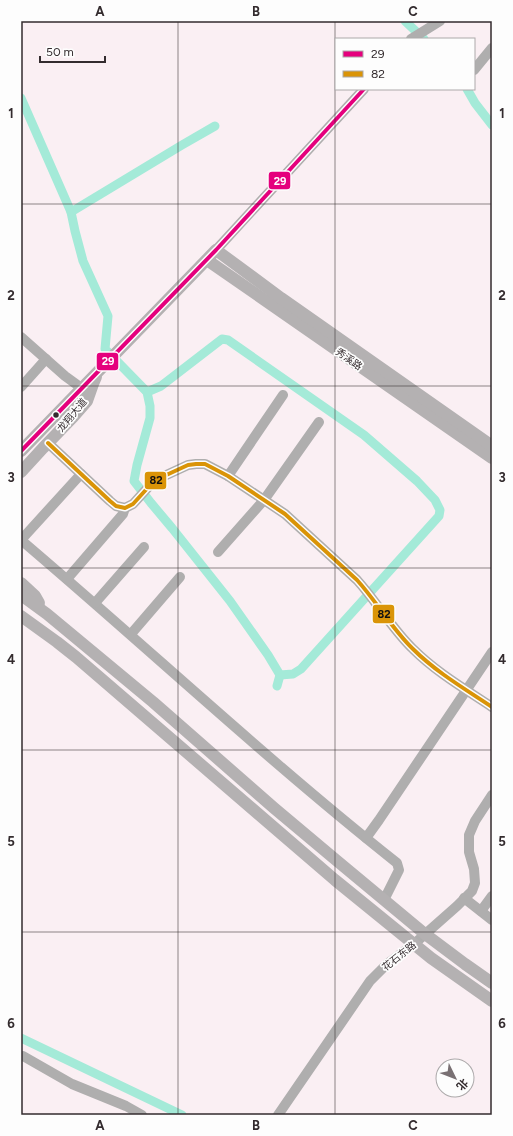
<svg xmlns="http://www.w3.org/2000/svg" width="513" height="1136" viewBox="0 0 513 1136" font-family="Figtree,'Noto Sans SC',sans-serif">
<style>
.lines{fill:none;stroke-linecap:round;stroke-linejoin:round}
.canal{stroke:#a4ead8;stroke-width:9}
.minor{stroke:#afaeae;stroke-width:10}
.major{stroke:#b4b1b2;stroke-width:12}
.bus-1-casing{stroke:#fdfdfd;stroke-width:7}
.bus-2-casing{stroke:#fdfdfd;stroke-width:7}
.bus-1{stroke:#e5007d;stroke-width:4}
.bus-2{stroke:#da9407;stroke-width:4}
.grid{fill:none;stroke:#332b2e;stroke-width:1;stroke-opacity:0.55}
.bus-dot{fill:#332b2e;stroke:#fdfdfd;stroke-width:1.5}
.labels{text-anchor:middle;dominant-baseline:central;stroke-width:3.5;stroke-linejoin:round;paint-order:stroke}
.street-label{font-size:10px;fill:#332b2e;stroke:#fdfdfd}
.line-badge{stroke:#fdfdfd;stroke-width:1.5}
.badge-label{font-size:11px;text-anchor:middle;font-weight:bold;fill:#fff}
.pale-badge-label{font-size:11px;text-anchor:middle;font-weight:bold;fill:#111}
.neatline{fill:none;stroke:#332b2e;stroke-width:1.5}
.grid-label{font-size:13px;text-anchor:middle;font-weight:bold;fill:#332b2e}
</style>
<rect width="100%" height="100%" fill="#faeff3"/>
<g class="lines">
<g class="canal">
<path d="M 405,21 L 424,39"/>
<path d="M 467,89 L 475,103 L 492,125"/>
<path d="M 21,98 L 71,212 L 75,231 L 83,261 L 108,316 L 105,349 L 147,392 L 150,406 L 150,418 L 137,465 L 134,481 L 151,503 L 172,528 L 230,601 L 268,655 L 280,675 L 277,686"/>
<path d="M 71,212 L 182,145 L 215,126"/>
<path d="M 147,392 L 161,386 L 222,339 L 228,340 L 364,435 L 417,481 L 435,500 L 440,510 L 439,516 L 301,669 L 293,674 L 280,675"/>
<path d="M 21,1038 L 182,1115"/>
</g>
<g class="minor">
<path d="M 411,39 L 440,21"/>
<path d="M 474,70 L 492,48"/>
<path d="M 216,250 L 364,89"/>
<path d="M 21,337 L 65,376 L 87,392"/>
<path d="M 21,387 L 46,359"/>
<path d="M 48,443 L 110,501 L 116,506 L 125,508 L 133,504 L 153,482 L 162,477 L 188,465 L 196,464 L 205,464 L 228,476 L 285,514 L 357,580 C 377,602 392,629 413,649 C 436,672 465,689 492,707"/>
<path d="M 228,476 L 283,395"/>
<path d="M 21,540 C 147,647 267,760 397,863 L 399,870 L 384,900"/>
<path d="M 21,540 L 81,474"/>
<path d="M 218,552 L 264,500 L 319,422"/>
<path d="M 67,579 L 123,514 L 125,508"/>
<path d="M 95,603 L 144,547"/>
<path d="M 131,634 L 180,577"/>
<path d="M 366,838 L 379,820 L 492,652"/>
<path d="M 464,898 L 492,920"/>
<path d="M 481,911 L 492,896"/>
<path d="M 23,1056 L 72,1084 L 126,1106 L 142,1115"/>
<path d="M 278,1115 L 370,981 L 387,964 L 414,944 L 457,906 L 472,891 L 475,883 L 474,869 L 469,852 L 469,835 L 475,821 L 492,795"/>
</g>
<g class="major">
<path d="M 207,260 L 492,458"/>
<path d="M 21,451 L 216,250 L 281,298 L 492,446"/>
<path d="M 21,472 L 43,448 L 73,417 L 87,401 L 93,384 L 96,377"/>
<path d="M 21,583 L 35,596 L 39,603"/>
<path d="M 21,595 L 47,614 L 153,702 L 274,808 L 336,860 L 425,934 L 465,964 L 492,983"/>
<path d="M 21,616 L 57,642 L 76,657 L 335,880 L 431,958 L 492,1001"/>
</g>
<g class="bus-1-casing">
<path id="bus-1" d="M 21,451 L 216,250 L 364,89"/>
</g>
<g class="bus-2-casing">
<path id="bus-2" d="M 48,443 L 110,501 L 116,506 L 125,508 L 133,504 L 153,482 L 162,477 L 188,465 L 196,464 L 205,464 L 228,476 L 285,514 L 357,580 C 377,602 392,629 413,649 C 436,672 465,689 492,707"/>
</g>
<use href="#bus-1" class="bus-1"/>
<use href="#bus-2" class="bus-2"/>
</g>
<path class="grid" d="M 178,21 L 178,1115M 335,21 L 335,1115M 21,204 L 492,204M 21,386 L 492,386M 21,568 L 492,568M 21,750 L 492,750M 21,932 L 492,932"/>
<circle class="bus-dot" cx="56" cy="415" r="3.5"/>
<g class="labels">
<g class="street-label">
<text transform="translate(349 359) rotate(35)">秀溪路</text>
<text transform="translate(72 415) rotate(-50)">龙翔大道</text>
<text transform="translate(399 956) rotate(-39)">花石东路</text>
</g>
</g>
<g class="line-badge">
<rect x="268" y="171" width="23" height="19" rx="4" fill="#e5007d"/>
<rect x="96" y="352" width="23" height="19" rx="4" fill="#e5007d"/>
<rect x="144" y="471" width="23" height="19" rx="4" fill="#da9407"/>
<rect x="372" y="604" width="23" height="20" rx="4" fill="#da9407"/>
</g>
<g class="badge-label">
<text x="280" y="185">29</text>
<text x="108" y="365">29</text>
</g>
<g class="pale-badge-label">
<text x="156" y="484">82</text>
<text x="384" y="618">82</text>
</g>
<rect width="513" height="1136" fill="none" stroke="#fdfdfd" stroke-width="44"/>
<rect x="335" y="38" width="140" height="52" fill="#fdfdfd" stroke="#aca9aa"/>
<rect x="343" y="51" width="20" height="6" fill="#e5007d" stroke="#aca9aa"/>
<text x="371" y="58" font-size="12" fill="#332b2e">29</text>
<rect x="343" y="71" width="20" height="6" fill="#da9407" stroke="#aca9aa"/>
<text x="371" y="78" font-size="12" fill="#332b2e">82</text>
<g transform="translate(455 1078) rotate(133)"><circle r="19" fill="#fdfdfd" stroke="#aca9aa"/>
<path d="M0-3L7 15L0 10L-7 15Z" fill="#797073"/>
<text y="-6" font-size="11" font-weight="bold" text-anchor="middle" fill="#332b2e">北</text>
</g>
<path d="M40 56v6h65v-6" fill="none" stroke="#332b2e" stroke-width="2"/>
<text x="46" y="56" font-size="12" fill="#332b2e" stroke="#fdfdfd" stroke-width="3" paint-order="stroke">50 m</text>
<rect x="22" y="22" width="469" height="1092" class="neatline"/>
<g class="grid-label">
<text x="100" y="16">A</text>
<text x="256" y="16">B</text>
<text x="413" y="16">C</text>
<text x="11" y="118">1</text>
<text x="502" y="118">1</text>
<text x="11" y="300">2</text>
<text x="502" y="300">2</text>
<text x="11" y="482">3</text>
<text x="502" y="482">3</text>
<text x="11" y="664">4</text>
<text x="502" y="664">4</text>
<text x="11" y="846">5</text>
<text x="502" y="846">5</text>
<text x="11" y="1028">6</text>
<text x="502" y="1028">6</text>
<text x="100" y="1130">A</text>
<text x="256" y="1130">B</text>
<text x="413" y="1130">C</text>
</g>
</svg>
